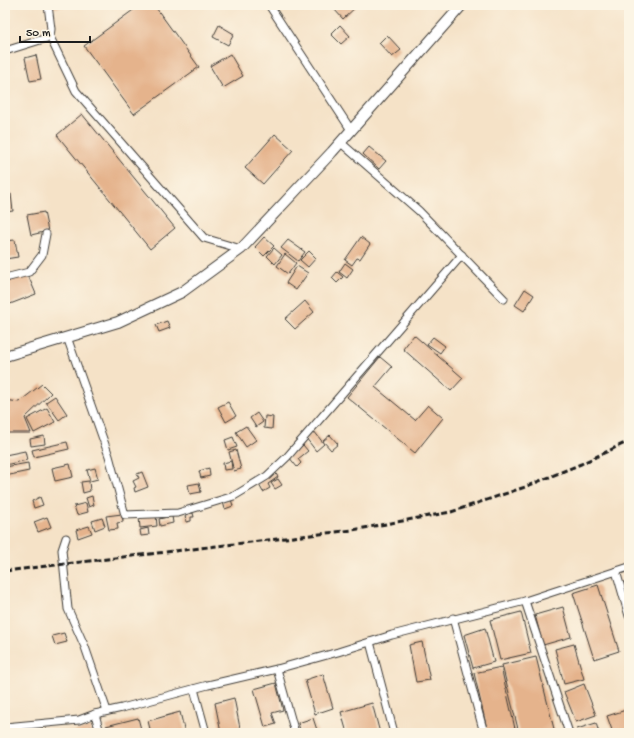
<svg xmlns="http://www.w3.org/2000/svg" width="634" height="738" viewBox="0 0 634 738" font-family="'Gochi Hand',sans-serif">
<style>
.building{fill:#e5b38c}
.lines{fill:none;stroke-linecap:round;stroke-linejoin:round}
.street-casing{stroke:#3d3a36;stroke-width:9}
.secondary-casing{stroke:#3d3a36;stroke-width:12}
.street{stroke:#fff;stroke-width:7}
.secondary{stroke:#fff;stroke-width:10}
.rail{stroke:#1c1c1c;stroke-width:3;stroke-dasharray:6 3;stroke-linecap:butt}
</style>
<rect width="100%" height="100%" fill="#fcf5e5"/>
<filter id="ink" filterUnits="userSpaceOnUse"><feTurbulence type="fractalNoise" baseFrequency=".025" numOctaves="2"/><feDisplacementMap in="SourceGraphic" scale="8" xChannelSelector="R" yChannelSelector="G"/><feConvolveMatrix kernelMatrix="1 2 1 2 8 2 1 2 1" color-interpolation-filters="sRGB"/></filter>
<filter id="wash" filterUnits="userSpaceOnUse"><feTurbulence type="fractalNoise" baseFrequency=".012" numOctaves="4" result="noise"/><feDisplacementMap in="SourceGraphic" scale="16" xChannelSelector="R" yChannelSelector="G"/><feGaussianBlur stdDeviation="0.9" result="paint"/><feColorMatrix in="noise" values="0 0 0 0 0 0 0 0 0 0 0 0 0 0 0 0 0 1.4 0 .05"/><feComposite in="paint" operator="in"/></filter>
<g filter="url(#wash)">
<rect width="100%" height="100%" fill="#f5e2c7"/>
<g id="blocks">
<g class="building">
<path d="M 51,5 L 70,5 L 71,6 L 51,8 Z"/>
<path d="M 140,5 L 154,5 L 199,67 L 134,114 L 84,46 Z"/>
<path d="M 338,5 L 358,5 L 343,19 L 334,9 Z"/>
<path d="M 219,25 L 234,34 L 228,45 L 213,37 Z"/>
<path d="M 340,25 L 350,36 L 341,44 L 331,34 Z"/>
<path d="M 387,35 L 401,50 L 392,57 L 379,43 Z"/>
<path d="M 230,54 L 243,76 L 223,88 L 210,66 Z"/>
<path d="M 36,55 L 41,79 L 30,81 L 25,58 Z"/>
<path d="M 82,114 L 175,228 L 150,249 L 57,135 Z"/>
<path d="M 275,134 L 293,150 L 263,184 L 245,168 Z"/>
<path d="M 369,147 L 386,161 L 379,169 L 363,154 Z"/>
<path d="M 11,194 L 13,211 L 5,212 L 5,195 Z"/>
<path d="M 44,212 L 48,231 L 31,235 L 27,215 Z"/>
<path d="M 264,237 L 274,246 L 264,256 L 255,247 Z"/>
<path d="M 361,237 L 370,244 L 360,259 L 357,258 L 352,265 L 345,260 Z"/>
<path d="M 15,240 L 18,257 L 5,259 L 5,241 Z"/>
<path d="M 288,240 L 305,252 L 298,261 L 281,248 Z"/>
<path d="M 274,248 L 282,255 L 275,264 L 267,256 Z"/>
<path d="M 309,251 L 316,258 L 308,267 L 300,260 Z"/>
<path d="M 285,254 L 296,263 L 288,274 L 277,266 Z"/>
<path d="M 345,263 L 353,269 L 347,278 L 339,272 Z"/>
<path d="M 297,266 L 308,273 L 296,290 L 286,283 Z"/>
<path d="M 337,272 L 343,277 L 337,283 L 332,278 Z"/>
<path d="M 27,273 L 36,294 L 5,306 L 5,283 Z"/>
<path d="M 525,289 L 534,295 L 524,311 L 515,305 Z"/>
<path d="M 305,301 L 314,312 L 295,329 L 285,319 Z"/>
<path d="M 167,321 L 170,328 L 159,332 L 156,325 Z"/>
<path d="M 414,335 L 463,378 L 451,391 L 403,349 Z"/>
<path d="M 433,337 L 445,346 L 440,353 L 427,344 Z"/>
<path d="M 380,357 L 392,367 L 375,387 L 415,420 L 428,405 L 443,418 L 415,453 L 347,397 Z"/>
<path d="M 42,384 L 51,393 L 25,418 L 31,433 L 5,433 L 5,400 L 19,402 Z"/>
<path d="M 55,396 L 67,414 L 59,420 L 46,402 Z"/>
<path d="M 228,402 L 236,416 L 226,422 L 218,407 Z"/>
<path d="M 47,408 L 55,422 L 34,433 L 27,419 Z"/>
<path d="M 257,413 L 263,422 L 256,427 L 250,418 Z"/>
<path d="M 265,416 L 273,417 L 272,429 L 264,428 Z"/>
<path d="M 246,426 L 256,440 L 246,447 L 236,432 Z"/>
<path d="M 314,431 L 324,444 L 316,451 L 306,438 Z"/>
<path d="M 330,435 L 338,444 L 331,450 L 323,441 Z"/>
<path d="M 44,436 L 45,444 L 31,446 L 30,439 Z"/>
<path d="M 233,437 L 237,447 L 228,450 L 225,440 Z"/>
<path d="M 67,442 L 69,449 L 34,457 L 32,450 Z"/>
<path d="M 303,445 L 308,451 L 298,459 L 301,463 L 297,467 L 289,457 Z"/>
<path d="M 236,450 L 241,469 L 234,471 L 229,452 Z"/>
<path d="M 25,451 L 27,460 L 5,465 L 5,455 Z"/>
<path d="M 231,461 L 232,469 L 224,470 L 223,463 Z"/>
<path d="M 28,463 L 29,471 L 5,476 L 5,467 Z"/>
<path d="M 70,464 L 73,477 L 55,481 L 52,468 Z"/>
<path d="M 95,468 L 98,479 L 90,481 L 87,470 Z"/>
<path d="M 209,468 L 210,476 L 201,478 L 199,471 Z"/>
<path d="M 142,472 L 148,487 L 135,492 L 134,488 L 136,487 L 133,481 L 139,478 L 137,474 Z"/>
<path d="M 275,472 L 278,477 L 268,484 L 270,488 L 263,492 L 258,483 Z"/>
<path d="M 278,479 L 282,485 L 275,489 L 271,483 Z"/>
<path d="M 89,481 L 90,491 L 83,493 L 81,482 Z"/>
<path d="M 199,483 L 201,492 L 190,494 L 188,485 Z"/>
<path d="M 92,496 L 94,505 L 89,507 L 86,498 Z"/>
<path d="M 40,497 L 43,505 L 34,508 L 32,501 Z"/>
<path d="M 231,499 L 233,506 L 225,509 L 223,502 Z"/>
<path d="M 86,503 L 88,512 L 77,515 L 74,506 Z"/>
<path d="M 193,513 L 194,517 L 191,517 L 191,521 L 186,522 L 185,514 Z"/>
<path d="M 122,514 L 123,522 L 117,523 L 118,529 L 109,530 L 106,516 Z"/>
<path d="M 156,515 L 157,526 L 140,528 L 139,517 Z"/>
<path d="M 172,516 L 173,523 L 160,526 L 159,519 Z"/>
<path d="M 47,517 L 51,527 L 38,532 L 34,522 Z"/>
<path d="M 102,518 L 105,526 L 95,530 L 92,521 Z"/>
<path d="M 89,526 L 92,533 L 78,538 L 76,530 Z"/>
<path d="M 148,528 L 149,535 L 141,536 L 140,530 Z"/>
<path d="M 629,580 L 629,602 L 623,583 Z"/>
<path d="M 598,585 L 619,651 L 594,659 L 573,593 Z"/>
<path d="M 563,607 L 571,637 L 543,645 L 535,615 Z"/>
<path d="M 521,612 L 531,653 L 500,660 L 490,620 Z"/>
<path d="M 485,628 L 494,662 L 473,668 L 464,635 Z"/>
<path d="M 64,633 L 67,642 L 55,645 L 52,636 Z"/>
<path d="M 422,642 L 430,680 L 416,682 L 409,645 Z"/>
<path d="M 574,644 L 584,679 L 564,684 L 555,649 Z"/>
<path d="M 536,657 L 555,733 L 519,733 L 502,665 Z"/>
<path d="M 501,667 L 516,733 L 488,733 L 474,673 Z"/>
<path d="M 323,674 L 333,708 L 315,714 L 305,680 Z"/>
<path d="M 276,683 L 283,710 L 272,713 L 276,724 L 265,727 L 254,689 Z"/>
<path d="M 584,684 L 596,715 L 576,722 L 564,692 Z"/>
<path d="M 234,698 L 241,733 L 221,733 L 215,703 Z"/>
<path d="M 372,703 L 380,733 L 347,733 L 341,712 Z"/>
<path d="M 629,709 L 629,733 L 613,733 L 607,716 Z"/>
<path d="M 180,712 L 185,733 L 151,733 L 148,721 Z"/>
<path d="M 138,718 L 142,733 L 108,733 L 106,726 Z"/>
<path d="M 313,718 L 318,733 L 301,733 L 298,723 Z"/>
<path d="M 596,723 L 599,733 L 578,733 L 577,729 Z"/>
<path d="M 91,727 L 92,733 L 71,733 Z"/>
</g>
</g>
</g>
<g filter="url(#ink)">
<use href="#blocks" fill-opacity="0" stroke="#3d3a36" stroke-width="1"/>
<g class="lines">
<g class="street-casing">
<g id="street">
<path d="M 48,5 L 51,29 L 50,37 L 76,91 L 204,238 L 241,249"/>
<path d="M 269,5 L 351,130"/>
<path d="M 5,51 L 50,37"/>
<path d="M 340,142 L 419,211 L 504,299"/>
<path d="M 5,278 L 29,272 L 42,255 L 46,234"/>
<path d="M 67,337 L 109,456 L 125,515 L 178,513 L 234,496 L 267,476 L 287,457 L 462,255"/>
<path d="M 66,538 L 62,550 L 68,609 L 85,647 L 107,711"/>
<path d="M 616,571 L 629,616"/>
<path d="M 525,601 L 569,733"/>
<path d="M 453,618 L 484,733"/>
<path d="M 370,642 L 394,733"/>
<path d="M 277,669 L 295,733"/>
<path d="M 194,689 L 206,733"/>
<path d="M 95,714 L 100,733"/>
<path d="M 5,727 L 79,720 L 95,714 L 122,708 L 208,685 L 277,669 L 338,652 L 392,635 L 525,601 L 629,567"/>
</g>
</g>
<g class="secondary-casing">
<path id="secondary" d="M 5,356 L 118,322 L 182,292 L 241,249 L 332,152 L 462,5"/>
</g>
<use href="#street" class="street"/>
<use href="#secondary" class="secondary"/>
<path class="rail" d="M 5,571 L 353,530 L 451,512 L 525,487 L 581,464 L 629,441"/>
</g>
</g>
<rect width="634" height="738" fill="none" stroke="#fcf5e5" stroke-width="20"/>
<path d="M20 36v6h70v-6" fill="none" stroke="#1c1c1c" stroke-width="2"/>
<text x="26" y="36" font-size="12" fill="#1c1c1c" stroke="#fcf5e5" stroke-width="3" paint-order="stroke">50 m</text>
</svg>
